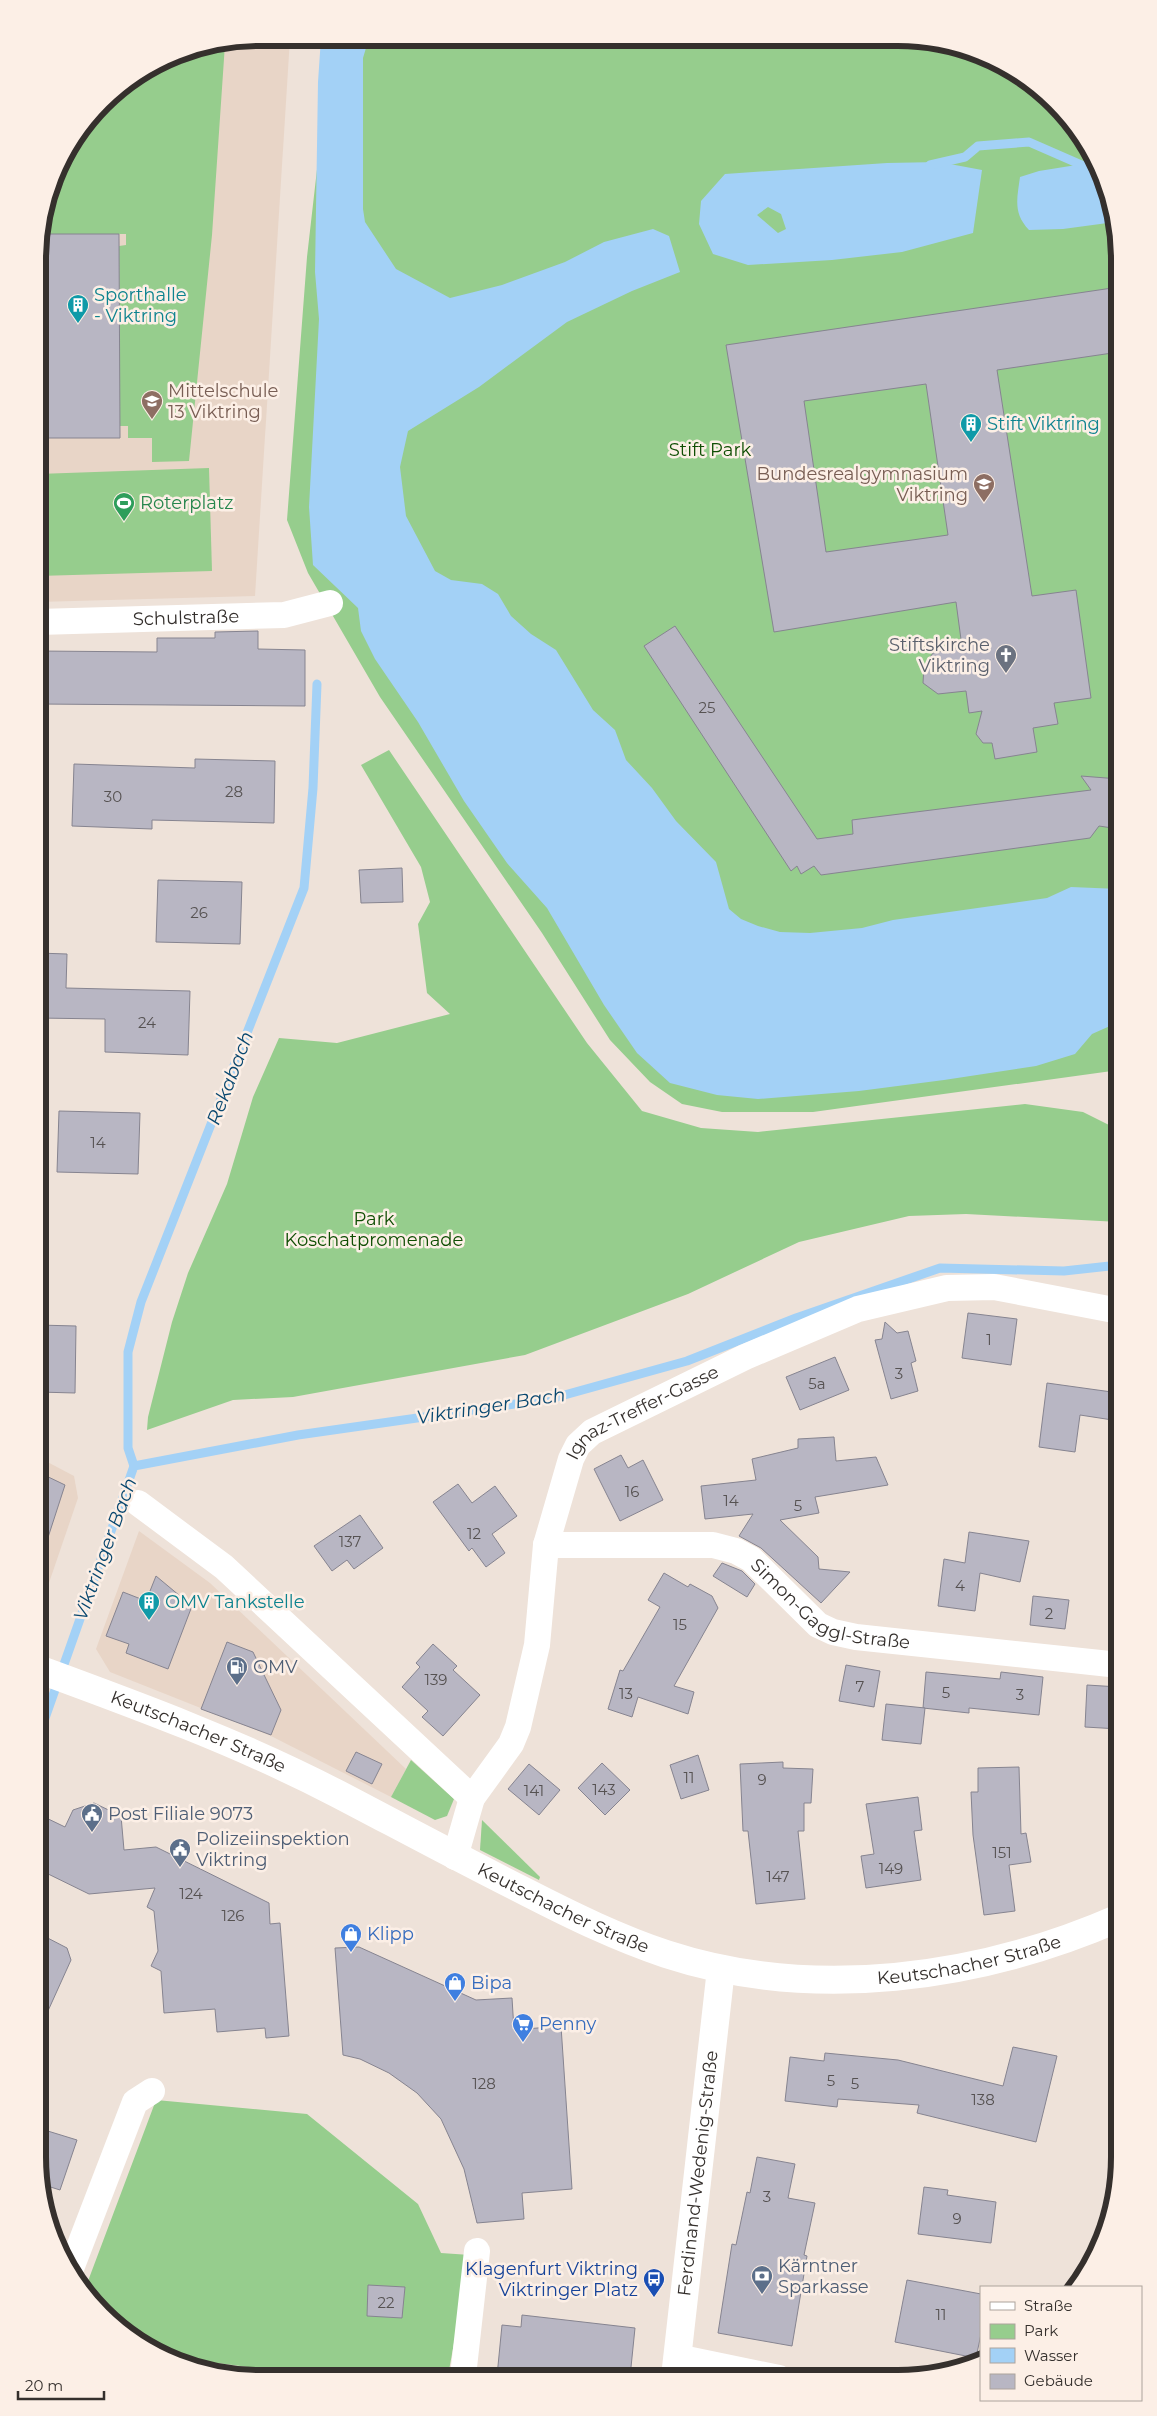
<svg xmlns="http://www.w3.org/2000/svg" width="1157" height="2416" viewBox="0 0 1157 2416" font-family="Montserrat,sans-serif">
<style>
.built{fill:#e8d5c7}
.green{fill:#96cd8d}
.water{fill:#a3d1f6;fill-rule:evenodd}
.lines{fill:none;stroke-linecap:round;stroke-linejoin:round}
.stream{stroke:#a3d1f6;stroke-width:9}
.building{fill:#b8b6c3;stroke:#868490;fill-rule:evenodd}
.street{stroke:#fff;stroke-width:26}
.secondary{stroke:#fff;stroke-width:28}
.labels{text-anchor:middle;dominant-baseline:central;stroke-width:5;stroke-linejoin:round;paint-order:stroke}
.number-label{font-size:15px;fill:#565252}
.culture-label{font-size:18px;fill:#0d838f;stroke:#fcefe6;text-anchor:start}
.education-label{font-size:18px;fill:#785e54;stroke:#fcefe6;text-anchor:start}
.park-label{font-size:18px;fill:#0f4e03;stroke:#fcefe6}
.leisure-label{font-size:18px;fill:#27864d;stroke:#fcefe6;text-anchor:start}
.street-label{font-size:18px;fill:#35302d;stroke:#fcefe6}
.worship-label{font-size:18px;fill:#5b616d;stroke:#fcefe6;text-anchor:end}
.service-label{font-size:18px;fill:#4e5e75;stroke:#fcefe6;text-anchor:start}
.shop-label{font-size:18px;fill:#366cbe;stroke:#fcefe6;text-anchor:start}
.transit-label{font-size:18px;fill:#164399;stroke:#fcefe6;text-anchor:end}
.water-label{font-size:19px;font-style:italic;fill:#08476f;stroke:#fcefe6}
.rim{fill:none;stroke:#35302d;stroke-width:6}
</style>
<rect width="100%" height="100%" fill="#eee2d9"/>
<g class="built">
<path d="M 259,38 L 290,38 L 255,596 L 38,602 L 38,244 L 60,161 L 113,93 L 175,54 Z"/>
<path d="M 38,1457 L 74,1476 L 78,1498 L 38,1615 Z"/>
<path d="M 139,1531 L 210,1583 L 406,1769 L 391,1797 L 271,1736 L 110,1672 L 96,1649 Z"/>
</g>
<g class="green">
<path d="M 332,38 L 941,42 L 996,60 L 1044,93 L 1090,148 L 1112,202 L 1119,259 L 1119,1070 L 813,1112 L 722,1112 L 682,1104 L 650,1082 L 610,1040 L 542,933 L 380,697 L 308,573 L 287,520 L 307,257 Z"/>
<path d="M 225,44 L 212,235 L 189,461 L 152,462 L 152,438 L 128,438 L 128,426 L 120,426 L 119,246 L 126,245 L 126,234 L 41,234 L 60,161 L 113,93 L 175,54 Z"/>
<path d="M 209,468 L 212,571 L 38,576 L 38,474 Z"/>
<path d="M 389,750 L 587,1043 L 642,1111 L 701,1128 L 758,1132 L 1025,1104 L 1083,1112 L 1119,1130 L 1119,1222 L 966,1214 L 909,1216 L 799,1242 L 688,1294 L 525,1355 L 293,1397 L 233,1400 L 147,1430 L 148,1417 L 172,1322 L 188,1273 L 227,1184 L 253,1097 L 279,1038 L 337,1043 L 450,1014 L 427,993 L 418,924 L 430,902 L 421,867 L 361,765 Z"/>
<path d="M 411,1760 L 454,1799 L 447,1816 L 435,1820 L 391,1797 Z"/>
<path d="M 482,1820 L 540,1877 L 539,1880 L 480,1850 Z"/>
<path d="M 156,2100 L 307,2114 L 418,2204 L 441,2253 L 470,2255 L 448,2376 L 310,2375 L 163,2356 L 113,2323 L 85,2289 Z"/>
</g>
<g class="water">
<path d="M 321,38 L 369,38 L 363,58 L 363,209 L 365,222 L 396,269 L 450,298 L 502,285 L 565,262 L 604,242 L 653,229 L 669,236 L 680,272 L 632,291 L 567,322 L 479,387 L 408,431 L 400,467 L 406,516 L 435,571 L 451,580 L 482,584 L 498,594 L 511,616 L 531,634 L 556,650 L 593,710 L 615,730 L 626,760 L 652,788 L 676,821 L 716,862 L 729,909 L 741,919 L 758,926 L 780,932 L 810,933 L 862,928 L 893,920 L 1047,898 L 1071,887 L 1119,889 L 1119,1022 L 1092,1034 L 1075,1054 L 1036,1066 L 944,1080 L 859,1091 L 758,1099 L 717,1095 L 670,1083 L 637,1053 L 604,1005 L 547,908 L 507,863 L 464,801 L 418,722 L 375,659 L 361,631 L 358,608 L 313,565 L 309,507 L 319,319 L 315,272 L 318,82 Z"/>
<path d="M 939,162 L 982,170 L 973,233 L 902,252 L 832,260 L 748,265 L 713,254 L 699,224 L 701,201 L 725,174 L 887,163 ZM 768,207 L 781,214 L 786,229 L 778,233 L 757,215 Z"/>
<path d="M 1095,162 L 1112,202 L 1115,222 L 1063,229 L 1029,230 C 1013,213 1017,199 1020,177 L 1039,171 Z"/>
</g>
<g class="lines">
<g class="stream">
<path d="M 930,165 L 965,157 L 978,146 L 1029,142 L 1100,173"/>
<path d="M 134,1466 L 128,1448 L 128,1352 L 141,1302 L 304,888 L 313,788 L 317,684"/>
<path d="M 38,1738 L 134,1466 L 298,1435 L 550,1399 L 687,1361 L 796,1318 L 940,1268 L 1064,1271 L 1119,1265"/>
</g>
</g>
<g class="building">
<path d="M 41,234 L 119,234 L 120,438 L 38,438 L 38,244 Z"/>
<path d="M 1119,287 L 1119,352 L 997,370 L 1032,596 L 1076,590 L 1091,698 L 1054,703 L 1058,724 L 1033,728 L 1037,752 L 995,759 L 992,743 L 983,743 L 976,734 L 982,711 L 969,713 L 966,691 L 938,694 L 923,683 L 924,666 L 933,653 L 962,647 L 956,602 L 774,632 L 726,345 ZM 926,384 L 948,535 L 826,552 L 804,401 Z"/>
<path d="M 675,626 L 817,839 L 853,834 L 852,820 L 1091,790 L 1081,776 L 1119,779 L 1119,829 L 1099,826 L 1090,838 L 821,875 L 814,866 L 801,874 L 797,866 L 791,871 L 644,646 Z"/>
<path d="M 258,631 L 258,649 L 305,650 L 305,706 L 38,704 L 38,651 L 157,652 L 157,638 L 215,638 L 215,632 Z"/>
<path d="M 195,759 L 275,761 L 274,823 L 152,820 L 152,829 L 72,826 L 74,764 L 195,768 Z"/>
<path d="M 402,868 L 403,902 L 361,903 L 359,870 Z"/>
<path d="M 158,880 L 242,882 L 240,944 L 156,942 Z"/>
<path d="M 38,953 L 67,954 L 66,988 L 190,991 L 188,1055 L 105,1052 L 105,1019 L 38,1018 Z"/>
<path d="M 59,1111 L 140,1113 L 138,1174 L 57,1172 Z"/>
<path d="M 968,1313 L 1017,1319 L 1011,1365 L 962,1358 Z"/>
<path d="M 885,1322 L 897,1333 L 908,1331 L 916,1361 L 911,1363 L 918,1391 L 891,1399 L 875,1340 L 882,1339 Z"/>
<path d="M 38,1325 L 76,1326 L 75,1393 L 38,1392 Z"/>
<path d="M 835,1357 L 849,1390 L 800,1410 L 786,1377 Z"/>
<path d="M 1047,1383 L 1119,1393 L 1119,1421 L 1080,1415 L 1075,1452 L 1039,1447 Z"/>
<path d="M 834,1437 L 836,1461 L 876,1457 L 888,1485 L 815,1497 L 819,1513 L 780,1520 L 818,1557 L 819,1569 L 850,1572 L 821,1603 L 761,1548 L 739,1536 L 753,1514 L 705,1519 L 701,1486 L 756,1480 L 752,1459 L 798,1448 L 798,1439 Z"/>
<path d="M 621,1455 L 628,1468 L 643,1460 L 663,1500 L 620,1521 L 594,1469 Z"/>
<path d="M 38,1472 L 65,1485 L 42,1556 L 38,1555 Z"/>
<path d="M 458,1484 L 472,1503 L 495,1486 L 517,1516 L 492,1534 L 505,1553 L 486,1567 L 472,1548 L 469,1551 L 433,1502 Z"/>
<path d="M 360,1515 L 383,1548 L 354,1569 L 347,1560 L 332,1571 L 314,1546 Z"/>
<path d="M 969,1532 L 1029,1541 L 1020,1582 L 980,1573 L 975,1611 L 938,1606 L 944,1559 L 965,1563 Z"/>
<path d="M 722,1563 L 742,1571 L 755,1584 L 747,1597 L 713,1576 Z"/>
<path d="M 664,1573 L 688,1587 L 690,1584 L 712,1596 L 718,1608 L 674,1686 L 694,1692 L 688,1714 L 638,1697 L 632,1717 L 608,1709 L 620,1670 L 623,1671 L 660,1607 L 648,1600 Z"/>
<path d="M 156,1576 L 192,1606 L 168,1669 L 126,1653 L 129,1644 L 106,1636 L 123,1592 L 146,1601 Z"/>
<path d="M 1033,1596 L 1069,1600 L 1065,1629 L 1030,1625 Z"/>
<path d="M 227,1642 L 253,1652 L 281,1710 L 271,1735 L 201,1709 Z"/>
<path d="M 433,1644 L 457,1666 L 453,1670 L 480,1695 L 443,1736 L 422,1717 L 428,1711 L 402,1687 L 420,1667 L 416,1663 Z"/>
<path d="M 846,1665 L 880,1671 L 874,1707 L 839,1701 Z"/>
<path d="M 926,1672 L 1000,1679 L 1001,1672 L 1043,1677 L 1039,1715 L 969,1708 L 969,1713 L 923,1708 Z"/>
<path d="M 1087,1685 L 1119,1687 L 1119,1729 L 1085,1727 Z"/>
<path d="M 886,1704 L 925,1708 L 921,1744 L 882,1740 Z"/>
<path d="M 356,1752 L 382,1764 L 372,1784 L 346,1771 Z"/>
<path d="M 698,1755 L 709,1790 L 681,1799 L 670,1765 Z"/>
<path d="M 783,1762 L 783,1768 L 813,1769 L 811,1803 L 804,1803 L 804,1831 L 798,1831 L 805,1899 L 756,1904 L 748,1831 L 743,1831 L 740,1764 Z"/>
<path d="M 602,1763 L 630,1790 L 605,1815 L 578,1788 Z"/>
<path d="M 529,1764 L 560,1790 L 539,1815 L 508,1789 Z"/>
<path d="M 1019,1767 L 1021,1834 L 1026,1833 L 1031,1862 L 1009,1865 L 1015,1911 L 984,1915 L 973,1835 L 971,1792 L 978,1792 L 978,1768 Z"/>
<path d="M 918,1797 L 922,1830 L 914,1831 L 921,1880 L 866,1888 L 861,1856 L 874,1854 L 866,1804 Z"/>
<path d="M 94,1803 L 121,1816 L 124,1850 L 156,1847 L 269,1903 L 270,1924 L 280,1923 L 289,2036 L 266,2038 L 265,2028 L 217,2032 L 215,2009 L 164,2013 L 161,1971 L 151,1966 L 158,1951 L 154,1911 L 147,1907 L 155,1888 L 89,1894 L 38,1869 L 38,1814 L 65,1827 L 73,1810 Z"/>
<path d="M 38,1933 L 67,1948 L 71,1960 L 38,2033 Z"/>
<path d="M 359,1947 L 476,2000 L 512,1998 L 514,2030 L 561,2026 L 572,2189 L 522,2193 L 524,2219 L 477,2223 L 464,2169 L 441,2119 L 417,2093 L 389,2073 L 360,2059 L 343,2055 L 335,1948 Z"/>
<path d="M 1013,2047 L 1057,2056 L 1036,2142 L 917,2113 L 919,2105 L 838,2099 L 837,2107 L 785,2101 L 790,2057 L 824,2061 L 825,2053 L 898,2060 L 1003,2086 Z"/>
<path d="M 38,2128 L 77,2140 L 60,2190 L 41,2184 L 38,2157 Z"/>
<path d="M 757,2157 L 795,2164 L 788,2198 L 815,2203 L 804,2255 L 807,2256 L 792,2346 L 718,2333 L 732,2244 L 736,2245 L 747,2192 L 750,2193 Z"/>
<path d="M 924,2187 L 948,2190 L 947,2195 L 996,2202 L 991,2243 L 918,2234 Z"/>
<path d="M 907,2280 L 981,2294 L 981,2334 L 976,2358 L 895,2342 Z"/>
<path d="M 368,2285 L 405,2287 L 402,2318 L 367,2316 Z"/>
<path d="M 522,2315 L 635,2328 L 630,2377 L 497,2376 L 502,2325 L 521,2327 Z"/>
</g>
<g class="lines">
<g class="street">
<path id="s1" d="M 38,622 L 284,615 L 330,603"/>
<path d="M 138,1503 L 224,1567 L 472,1798"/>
<path id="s2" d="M 546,1545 L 713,1545 L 736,1551 L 751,1559 L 818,1625 L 833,1632 L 856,1637 L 1119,1665"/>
<path id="s3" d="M 455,1857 L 472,1798 L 511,1744 L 518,1727 L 537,1645 L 546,1545 L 571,1459 L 578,1445 L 592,1432 L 745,1357 L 858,1309 L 947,1288 L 994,1287 L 1119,1311"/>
<path d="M 70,2271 L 135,2102 L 152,2091"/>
<path d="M 677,2357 L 779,2378"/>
<path d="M 463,2376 L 477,2251"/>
</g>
<g class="secondary">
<path id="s4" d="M 38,1669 C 139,1706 242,1744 338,1794 C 401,1827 464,1861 528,1893 C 573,1916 618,1938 666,1954 C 813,2002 979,1979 1119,1918"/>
<path id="s5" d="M 675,2377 L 721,1969"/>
</g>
</g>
<defs>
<g id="building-pin" transform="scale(1.125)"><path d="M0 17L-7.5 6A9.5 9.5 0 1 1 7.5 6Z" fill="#0f9aa8" stroke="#fcefe6"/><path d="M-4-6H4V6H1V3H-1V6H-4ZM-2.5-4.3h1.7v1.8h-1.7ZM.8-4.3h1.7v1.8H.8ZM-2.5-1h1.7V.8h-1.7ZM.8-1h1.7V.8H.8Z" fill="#fff"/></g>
<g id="school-pin" transform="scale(1.125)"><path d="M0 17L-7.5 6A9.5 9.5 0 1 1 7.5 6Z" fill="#8d6e63" stroke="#fcefe6"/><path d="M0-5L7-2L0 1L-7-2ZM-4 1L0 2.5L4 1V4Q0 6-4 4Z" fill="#fff"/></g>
<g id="stadium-pin" transform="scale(1.125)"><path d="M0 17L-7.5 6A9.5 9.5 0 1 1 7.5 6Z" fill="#2e9e5b" stroke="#fcefe6"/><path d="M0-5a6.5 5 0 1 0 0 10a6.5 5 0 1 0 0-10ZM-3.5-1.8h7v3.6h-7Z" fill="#fff"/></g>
<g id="church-pin" transform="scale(1.125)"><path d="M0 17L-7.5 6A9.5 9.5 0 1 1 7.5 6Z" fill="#6b7280" stroke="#fcefe6"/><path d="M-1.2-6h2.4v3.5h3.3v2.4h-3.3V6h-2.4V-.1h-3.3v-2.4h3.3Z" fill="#fff"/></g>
<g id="fuel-pin" transform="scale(1.125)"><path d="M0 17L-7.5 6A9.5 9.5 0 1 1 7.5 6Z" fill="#5c6f8a" stroke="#fcefe6"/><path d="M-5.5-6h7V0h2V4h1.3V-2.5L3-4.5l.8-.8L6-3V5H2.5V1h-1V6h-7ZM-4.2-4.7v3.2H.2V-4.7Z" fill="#fff"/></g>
<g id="civic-pin" transform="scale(1.125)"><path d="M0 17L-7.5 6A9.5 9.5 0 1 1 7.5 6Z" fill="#5c6f8a" stroke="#fcefe6"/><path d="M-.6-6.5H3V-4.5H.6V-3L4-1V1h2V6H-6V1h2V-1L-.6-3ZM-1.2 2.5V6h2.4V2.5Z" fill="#fff"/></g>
<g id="shop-pin" transform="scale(1.125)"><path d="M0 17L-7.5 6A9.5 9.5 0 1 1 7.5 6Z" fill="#3f7fe0" stroke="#fcefe6"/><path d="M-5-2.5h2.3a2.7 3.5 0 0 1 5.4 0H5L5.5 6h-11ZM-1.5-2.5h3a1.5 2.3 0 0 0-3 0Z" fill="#fff"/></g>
<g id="supermarket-pin" transform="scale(1.125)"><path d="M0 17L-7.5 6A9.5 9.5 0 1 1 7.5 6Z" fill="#3f7fe0" stroke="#fcefe6"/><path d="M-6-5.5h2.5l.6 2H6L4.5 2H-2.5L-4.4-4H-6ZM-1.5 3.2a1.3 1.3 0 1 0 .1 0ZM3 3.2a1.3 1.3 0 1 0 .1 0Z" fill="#fff"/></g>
<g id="bank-pin" transform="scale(1.125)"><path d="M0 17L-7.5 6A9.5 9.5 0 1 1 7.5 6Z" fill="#5c6f8a" stroke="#fcefe6"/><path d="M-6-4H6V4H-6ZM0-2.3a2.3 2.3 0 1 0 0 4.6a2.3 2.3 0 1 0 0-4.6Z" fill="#fff"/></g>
<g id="bus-pin" transform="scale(1.125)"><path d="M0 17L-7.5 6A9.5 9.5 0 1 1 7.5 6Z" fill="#1a4fb4" stroke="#fcefe6"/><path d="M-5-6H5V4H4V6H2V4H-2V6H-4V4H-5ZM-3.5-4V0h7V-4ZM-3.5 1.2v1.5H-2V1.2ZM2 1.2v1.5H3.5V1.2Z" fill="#fff"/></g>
</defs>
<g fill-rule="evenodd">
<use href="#building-pin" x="78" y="305"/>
<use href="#school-pin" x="152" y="401"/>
<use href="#building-pin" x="971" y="424"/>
<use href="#school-pin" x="984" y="484"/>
<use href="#stadium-pin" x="124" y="503"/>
<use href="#church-pin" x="1006" y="655"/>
<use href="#building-pin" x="149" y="1602"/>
<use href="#fuel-pin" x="237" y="1667"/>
<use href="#civic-pin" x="92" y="1814"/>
<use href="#civic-pin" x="180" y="1849"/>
<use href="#shop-pin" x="351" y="1934"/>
<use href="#shop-pin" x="455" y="1983"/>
<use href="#supermarket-pin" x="523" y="2024"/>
<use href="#bank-pin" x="762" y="2276"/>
<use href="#bus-pin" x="654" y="2279"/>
</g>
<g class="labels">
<g class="number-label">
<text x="707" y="707">25</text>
<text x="234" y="791">28</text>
<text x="113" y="796">30</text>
<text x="199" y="912">26</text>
<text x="147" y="1022">24</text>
<text x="98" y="1142">14</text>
<text x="989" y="1339">1</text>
<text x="899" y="1373">3</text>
<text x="817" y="1383">5a</text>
<text x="632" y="1491">16</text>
<text x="731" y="1500">14</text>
<text x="798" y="1505">5</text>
<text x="474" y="1533">12</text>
<text x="350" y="1541">137</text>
<text x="960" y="1585">4</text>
<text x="1049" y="1613">2</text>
<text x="680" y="1624">15</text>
<text x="436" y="1679">139</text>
<text x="860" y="1686">7</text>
<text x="946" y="1692">5</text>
<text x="626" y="1693">13</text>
<text x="1020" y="1694">3</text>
<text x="689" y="1777">11</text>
<text x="762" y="1779">9</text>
<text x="604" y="1789">143</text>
<text x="534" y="1790">141</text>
<text x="1002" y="1852">151</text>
<text x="891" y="1868">149</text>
<text x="778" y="1876">147</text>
<text x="191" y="1893">124</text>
<text x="233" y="1915">126</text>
<text x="831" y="2080">5</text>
<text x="484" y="2083">128</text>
<text x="855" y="2083">5</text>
<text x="983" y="2099">138</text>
<text x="767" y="2196">3</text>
<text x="957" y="2218">9</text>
<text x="386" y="2302">22</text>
<text x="941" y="2314">11</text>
</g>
<g class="culture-label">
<text x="94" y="295">Sporthalle<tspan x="94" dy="21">- Viktring</tspan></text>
<text x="987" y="424">Stift Viktring</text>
<text x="165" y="1602">OMV Tankstelle</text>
</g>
<g class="education-label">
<text x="168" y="391">Mittelschule<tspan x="168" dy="21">13 Viktring</tspan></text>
<text x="968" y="474" text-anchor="end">Bundesrealgymnasium<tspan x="968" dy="21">Viktring</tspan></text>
</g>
<g class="park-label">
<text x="710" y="450">Stift Park</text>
<text x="374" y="1219">Park<tspan x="374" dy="21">Koschatpromenade</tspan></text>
</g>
<g class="leisure-label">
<text x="140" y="503">Roterplatz</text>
</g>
<g class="street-label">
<text stroke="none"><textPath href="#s1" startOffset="148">Schulstraße</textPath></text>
<text stroke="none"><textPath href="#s3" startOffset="508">Ignaz-Treffer-Gasse</textPath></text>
<text stroke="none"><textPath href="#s2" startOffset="304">Simon-Gaggl-Straße</textPath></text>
<text stroke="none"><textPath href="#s4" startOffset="172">Keutschacher Straße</textPath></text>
<text stroke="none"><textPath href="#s4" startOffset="578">Keutschacher Straße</textPath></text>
<text stroke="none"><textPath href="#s4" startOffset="998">Keutschacher Straße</textPath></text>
<text stroke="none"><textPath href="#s5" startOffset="205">Ferdinand-Wedenig-Straße</textPath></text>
</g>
<g class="worship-label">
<text x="990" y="645">Stiftskirche<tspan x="990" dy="21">Viktring</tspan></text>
</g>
<g class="service-label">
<text x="253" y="1667">OMV</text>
<text x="108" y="1814">Post Filiale 9073</text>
<text x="196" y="1839">Polizeiinspektion<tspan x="196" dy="21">Viktring</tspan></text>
<text x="778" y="2266">Kärntner<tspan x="778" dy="21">Sparkasse</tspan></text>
</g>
<g class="shop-label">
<text x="367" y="1934">Klipp</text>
<text x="471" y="1983">Bipa</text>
<text x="539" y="2024">Penny</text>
</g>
<g class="transit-label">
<text x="638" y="2269">Klagenfurt Viktring<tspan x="638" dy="21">Viktringer Platz</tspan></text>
</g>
<g class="water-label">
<text transform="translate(230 1078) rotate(-69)">Rekabach</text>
<text transform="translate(491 1406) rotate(-9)">Viktringer Bach</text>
<text transform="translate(105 1549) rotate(-70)">Viktringer Bach</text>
</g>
</g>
<path d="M0 0H1157V2416H0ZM259 46H898A213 213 0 0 1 1111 259V2157A213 213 0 0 1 898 2370H259A213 213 0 0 1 46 2157V259A213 213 0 0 1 259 46Z" fill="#fcefe6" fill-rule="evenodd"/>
<path class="rim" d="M259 46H898A213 213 0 0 1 1111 259V2157A213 213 0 0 1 898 2370H259A213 213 0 0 1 46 2157V259A213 213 0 0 1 259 46Z"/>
<rect x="980" y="2286" width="162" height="115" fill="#fcefe6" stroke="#aca39c"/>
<rect x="990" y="2302" width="25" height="8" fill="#ffffff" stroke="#aca39c"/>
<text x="1024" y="2311" font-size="15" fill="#35302d">Straße</text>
<rect x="990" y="2324" width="25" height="15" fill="#96cd8d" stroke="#aca39c"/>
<text x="1024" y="2336" font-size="15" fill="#35302d">Park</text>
<rect x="990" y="2348" width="25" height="15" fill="#a3d1f6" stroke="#aca39c"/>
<text x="1024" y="2361" font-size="15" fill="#35302d">Wasser</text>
<rect x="990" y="2374" width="25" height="15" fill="#b8b6c3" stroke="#aca39c"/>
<text x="1024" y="2386" font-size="15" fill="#35302d">Gebäude</text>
<path d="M18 2391v8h86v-8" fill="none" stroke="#35302d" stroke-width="2.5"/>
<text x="25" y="2391" font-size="15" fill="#35302d" stroke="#fcefe6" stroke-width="4" paint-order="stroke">20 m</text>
</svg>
